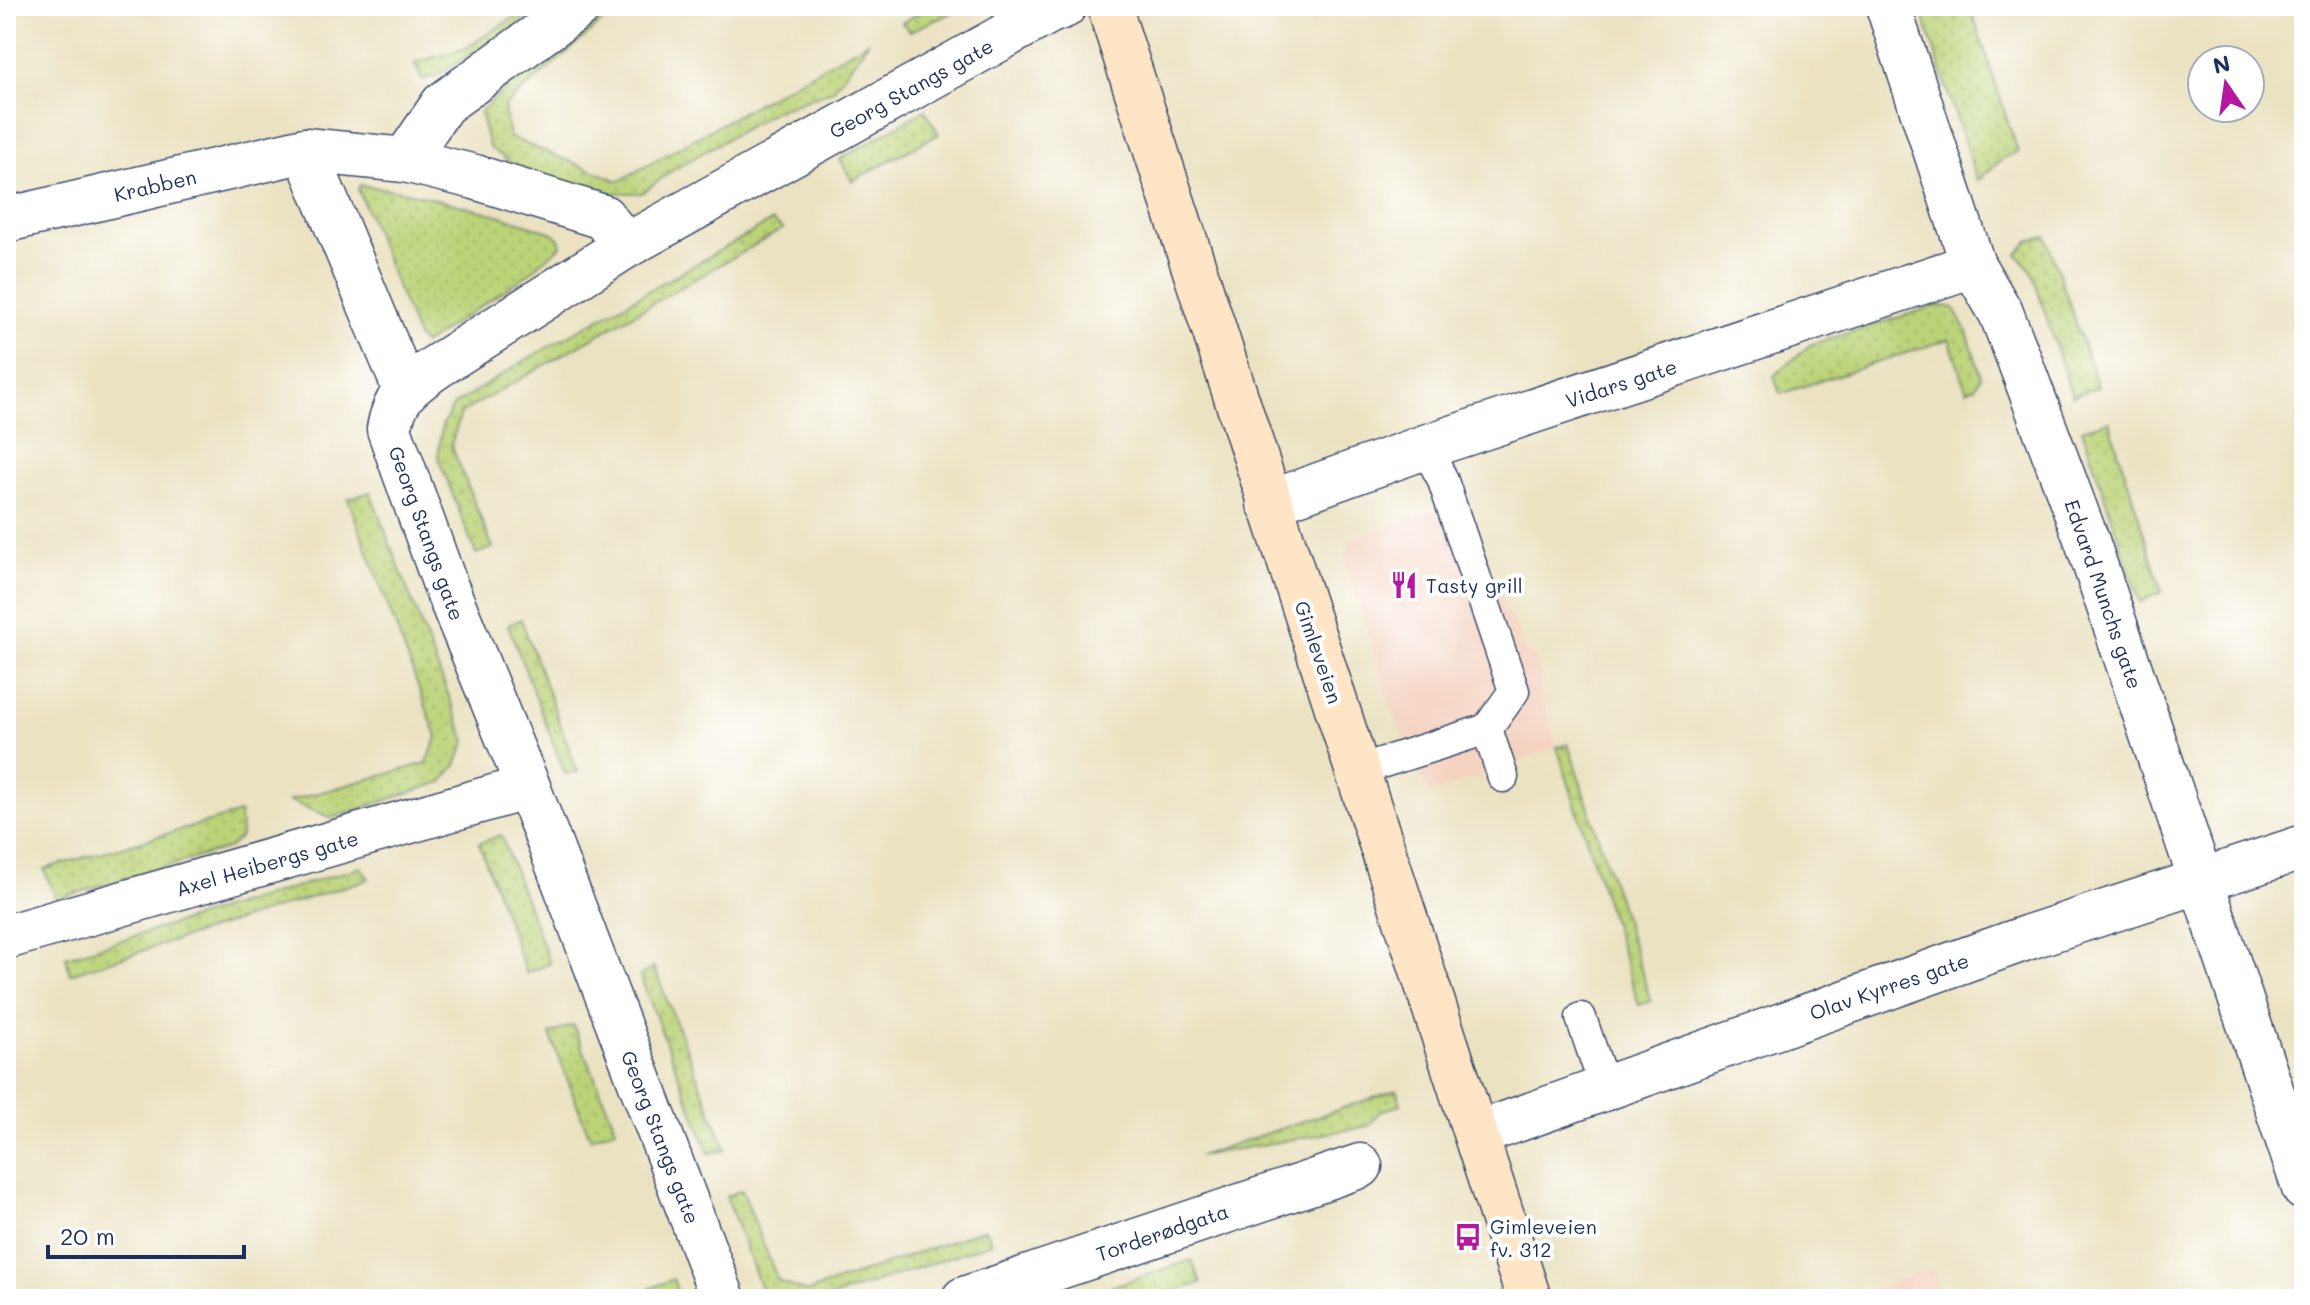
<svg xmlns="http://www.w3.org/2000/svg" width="2310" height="1305" viewBox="0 0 2310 1305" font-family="Mali,sans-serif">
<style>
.built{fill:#f4d3c1}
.grass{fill:url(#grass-dots);stroke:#6b816a;stroke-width:2}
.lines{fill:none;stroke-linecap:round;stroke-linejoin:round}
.lane-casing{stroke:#3a4a6d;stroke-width:33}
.street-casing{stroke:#3a4a6d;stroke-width:47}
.secondary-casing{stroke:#3a4a6d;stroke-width:47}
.lane{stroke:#fff;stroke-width:30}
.street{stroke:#fff;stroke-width:44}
.secondary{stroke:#fde5c5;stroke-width:44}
.labels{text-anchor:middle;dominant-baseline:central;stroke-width:8;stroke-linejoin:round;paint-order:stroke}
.street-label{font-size:20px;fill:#1b2f5e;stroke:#fff}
.poi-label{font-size:20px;fill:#1b2f5e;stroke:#fff;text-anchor:start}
</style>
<defs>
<pattern id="grass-dots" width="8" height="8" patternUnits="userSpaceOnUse" patternTransform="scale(2)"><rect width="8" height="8" fill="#bbd377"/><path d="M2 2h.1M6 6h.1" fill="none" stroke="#a0b569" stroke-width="1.8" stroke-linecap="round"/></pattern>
</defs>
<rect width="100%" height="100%" fill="#fff"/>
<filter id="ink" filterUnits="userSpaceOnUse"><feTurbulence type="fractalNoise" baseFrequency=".0125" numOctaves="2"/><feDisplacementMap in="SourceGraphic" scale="16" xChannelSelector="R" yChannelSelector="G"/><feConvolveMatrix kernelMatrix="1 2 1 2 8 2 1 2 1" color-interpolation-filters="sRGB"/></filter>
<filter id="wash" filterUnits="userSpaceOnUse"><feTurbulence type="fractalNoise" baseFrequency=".006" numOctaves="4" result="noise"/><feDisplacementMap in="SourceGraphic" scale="32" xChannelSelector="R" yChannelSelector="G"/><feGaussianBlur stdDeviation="1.8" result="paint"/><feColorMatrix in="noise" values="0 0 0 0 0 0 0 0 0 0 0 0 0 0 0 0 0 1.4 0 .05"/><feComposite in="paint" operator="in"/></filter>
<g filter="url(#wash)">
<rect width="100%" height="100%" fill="#ebe2c1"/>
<g class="built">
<path d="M 1467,500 L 1509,617 L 1513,617 L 1526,652 L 1532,651 L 1544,686 L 1538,688 L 1557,747 L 1429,795 L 1391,707 L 1344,558 L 1353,538 Z"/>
<path d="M 1932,1268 L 1943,1299 L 1841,1299 Z"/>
</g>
<g class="grass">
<path d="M 531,6 L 546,6 L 436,76 L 422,80 L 415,63 L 466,48 Z"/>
<path d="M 610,6 L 620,6 L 504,107 L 509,137 L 619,181 L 869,41 L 833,90 L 775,111 L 673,170 L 642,193 L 608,193 L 541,176 L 514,165 L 489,147 L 480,112 L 506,88 Z"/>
<path d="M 930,6 L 968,6 L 910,31 L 902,23 Z"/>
<path d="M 1920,6 L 1970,6 L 2018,152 L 2005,157 L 1977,181 Z"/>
<path d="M 925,110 L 939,134 L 852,181 L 840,159 Z"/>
<path d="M 360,185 L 407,192 L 498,215 L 553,233 L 559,239 L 561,246 L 527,275 L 424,344 L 418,339 L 358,189 Z"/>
<path d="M 772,221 L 783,229 L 461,413 L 451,445 L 493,548 L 476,554 L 438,457 L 442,426 L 454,405 L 527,359 Z"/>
<path d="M 2046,236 L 2098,387 L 2072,396 L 2031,270 L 2017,254 L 2029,241 Z"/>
<path d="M 1938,305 L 1954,308 L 1966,329 L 1981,376 L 1975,387 L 1967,391 L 1949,339 L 1780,394 L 1774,376 L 1810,345 Z"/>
<path d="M 2109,421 L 2162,592 L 2140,602 L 2082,429 Z"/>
<path d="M 370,492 L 466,741 L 456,765 L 442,782 L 332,818 L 289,801 L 427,763 L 437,737 L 348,499 Z"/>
<path d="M 521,619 L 573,759 L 578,772 L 565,774 L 508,625 Z"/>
<path d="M 1568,744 L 1651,1001 L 1639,1005 L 1557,747 Z"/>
<path d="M 240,813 L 241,836 L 229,848 L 56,899 L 44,869 Z"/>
<path d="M 501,835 L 550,964 L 526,973 L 479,843 Z"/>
<path d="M 361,867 L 369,879 L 70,974 L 66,957 Z"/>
<path d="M 654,967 L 726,1150 L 709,1153 L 640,976 Z"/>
<path d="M 573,1025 L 616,1129 L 590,1138 L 550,1034 Z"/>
<path d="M 1397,1090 L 1401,1105 L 1380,1111 L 1369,1126 L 1199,1156 Z"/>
<path d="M 742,1190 L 778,1281 L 807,1292 L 985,1229 L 992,1243 L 826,1299 L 765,1299 L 726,1196 Z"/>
<path d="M 1192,1260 L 1201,1283 L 1153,1299 L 1074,1299 Z"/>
<path d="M 673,1279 L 680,1299 L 652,1299 L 649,1289 Z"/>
</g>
</g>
<g filter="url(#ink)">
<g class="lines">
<g class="lane-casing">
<g id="lane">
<path d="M 1487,729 L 1503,777"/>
<path d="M 1359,770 L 1487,729 L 1514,691 L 1442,478 L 1425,447"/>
<path d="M 1581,1018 L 1605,1088"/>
</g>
</g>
<g class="street-casing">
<g id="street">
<path d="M 1888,6 L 1973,265 L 2001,313 L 2017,354 L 2087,541 L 2304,1188"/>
<path d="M 305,150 L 405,389"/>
<path d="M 405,160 L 443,104 L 579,6"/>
<path d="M 6,220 L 305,150 L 405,160 L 475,177 L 603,217 L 626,246"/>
<path d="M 1269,503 L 1425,447 L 1973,265"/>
<path d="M 6,937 L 528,787"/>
<path d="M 1477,1134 L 2029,937 L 2304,847"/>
<path d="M 723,1299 L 528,787 L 446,587 L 389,429 C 395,395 409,386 436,367 L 626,246 L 1050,11 L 1064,6"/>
<path d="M 964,1299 L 1360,1166"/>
</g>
</g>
<g class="secondary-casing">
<path id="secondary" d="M 1109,6 L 1529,1299"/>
</g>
<use href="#lane" class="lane"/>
<use href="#street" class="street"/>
<use href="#secondary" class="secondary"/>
</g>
</g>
<defs>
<g id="restaurant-bare" transform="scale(2.16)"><path d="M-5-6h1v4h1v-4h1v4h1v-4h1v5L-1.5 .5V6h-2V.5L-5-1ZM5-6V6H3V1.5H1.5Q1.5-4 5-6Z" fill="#b5179e" stroke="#fff" stroke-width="2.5" paint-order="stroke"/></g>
<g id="bus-bare" transform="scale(2.16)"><path d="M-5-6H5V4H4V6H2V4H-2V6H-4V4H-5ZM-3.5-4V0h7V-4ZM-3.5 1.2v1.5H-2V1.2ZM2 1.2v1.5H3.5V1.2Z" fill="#b5179e" stroke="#fff" stroke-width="2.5" paint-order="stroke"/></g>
</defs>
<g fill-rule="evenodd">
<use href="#restaurant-bare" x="1404" y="585"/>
<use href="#bus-bare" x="1468" y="1237"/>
</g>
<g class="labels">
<g class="street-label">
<text transform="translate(911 88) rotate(-29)">Georg Stangs gate</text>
<text transform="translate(155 185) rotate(-13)">Krabben</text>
<text transform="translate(1621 383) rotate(-18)">Vidars gate</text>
<text transform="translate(427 533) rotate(70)">Georg Stangs gate</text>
<text transform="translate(2104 594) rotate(71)">Edvard Munchs gate</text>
<text transform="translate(1319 652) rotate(71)">Gimleveien</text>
<text transform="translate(267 863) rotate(-16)">Axel Heibergs gate</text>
<text transform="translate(1889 986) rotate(-19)">Olav Kyrres gate</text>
<text transform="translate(661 1137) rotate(69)">Georg Stangs gate</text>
<text transform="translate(1162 1232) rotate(-19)">Torderødgata</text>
</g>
<g class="poi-label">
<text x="1426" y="585">Tasty grill</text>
<text x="1490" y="1226">Gimleveien<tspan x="1490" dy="23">fv. 312</tspan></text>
</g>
</g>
<rect width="2310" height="1305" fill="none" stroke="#fff" stroke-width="32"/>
<g transform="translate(2226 84) rotate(347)"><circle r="38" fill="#ffffff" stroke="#a4acbf" stroke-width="2"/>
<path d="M0-6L14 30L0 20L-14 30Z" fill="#b5179e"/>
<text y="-12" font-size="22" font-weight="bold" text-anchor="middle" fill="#1b2f5e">N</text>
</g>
<path d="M48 1245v12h196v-12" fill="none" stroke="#1b2f5e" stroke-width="4"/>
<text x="60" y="1245" font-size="24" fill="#1b2f5e" stroke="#ffffff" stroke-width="6" paint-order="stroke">20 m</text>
</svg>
